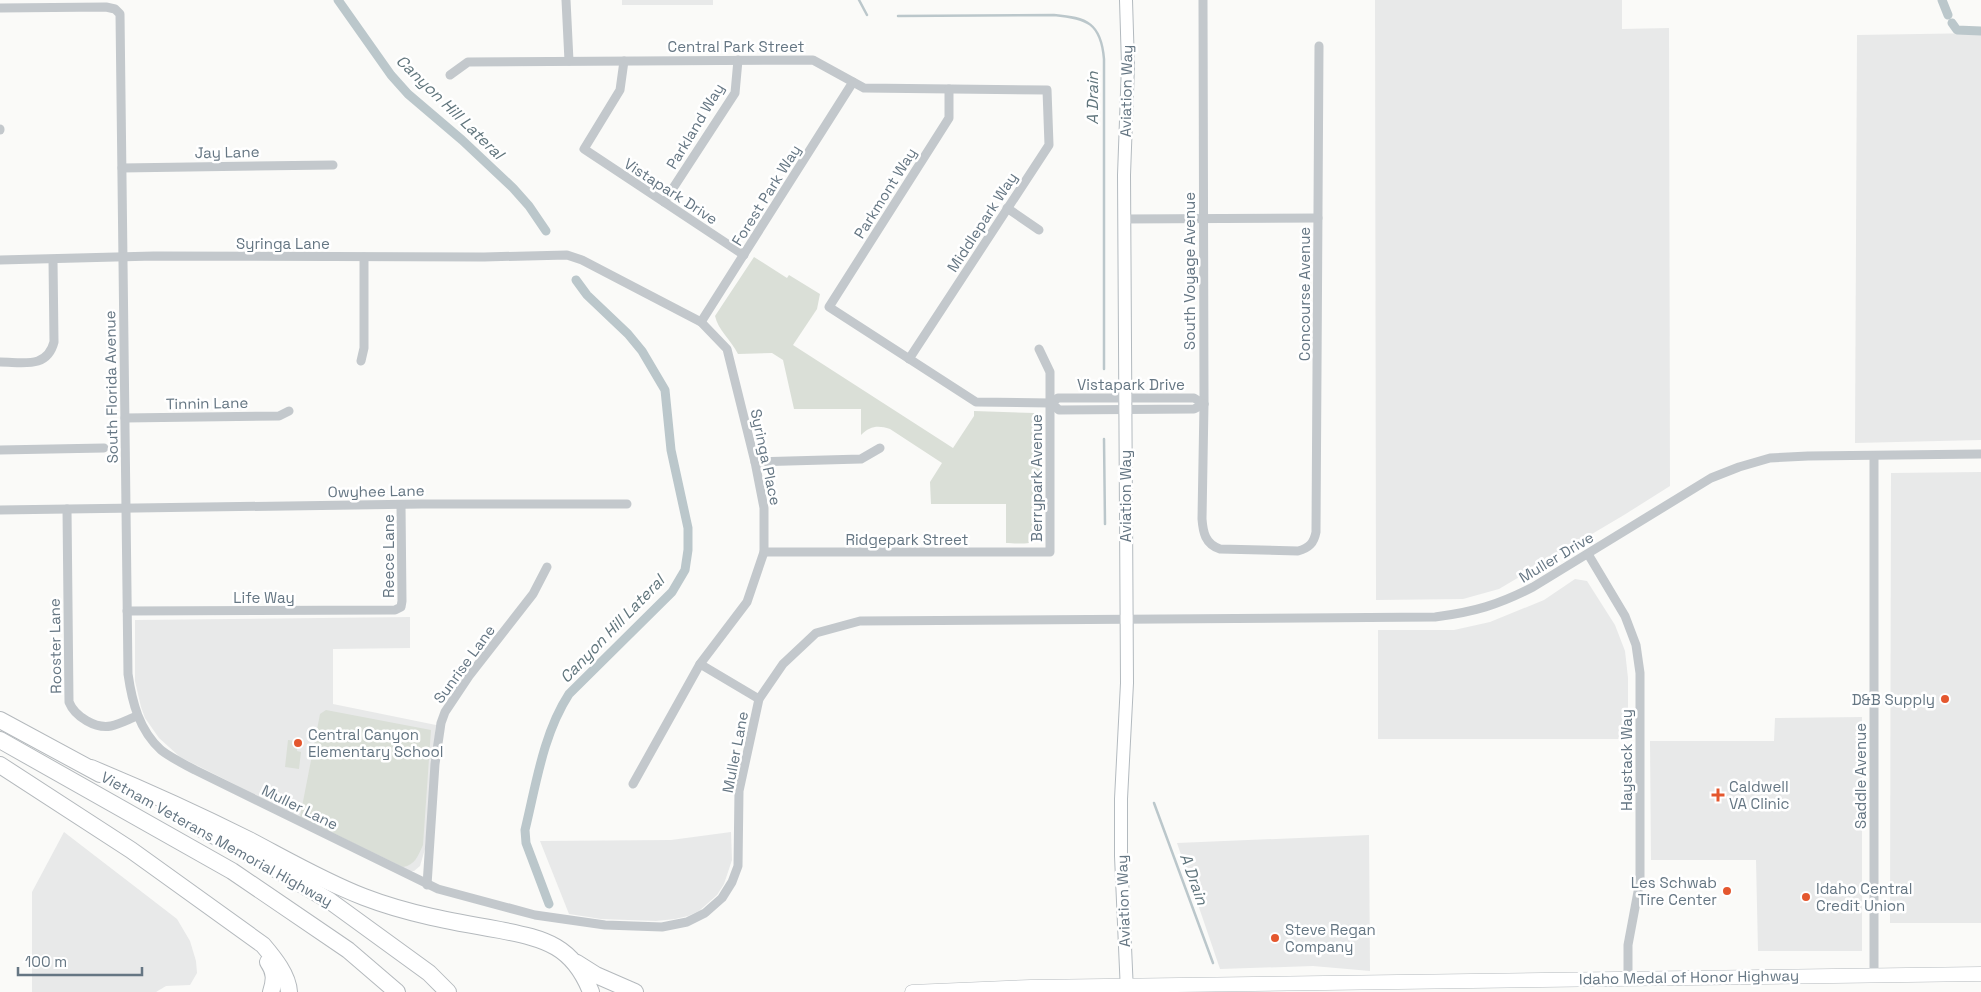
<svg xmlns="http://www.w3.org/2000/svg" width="1981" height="992" viewBox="0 0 1981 992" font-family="'Space Grotesk',sans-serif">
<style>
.built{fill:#e8e9e9}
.green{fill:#dadfd7}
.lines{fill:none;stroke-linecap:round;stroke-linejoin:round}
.stream{stroke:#bbc7cb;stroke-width:2.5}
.canal{stroke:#bbc7cb;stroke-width:9}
.secondary-casing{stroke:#b3babf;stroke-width:14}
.primary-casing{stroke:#b5babe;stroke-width:15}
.highway-casing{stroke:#b4b9bd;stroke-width:18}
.street{stroke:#c3c8cc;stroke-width:9}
.secondary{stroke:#fff;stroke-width:12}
.primary{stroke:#fff;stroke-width:14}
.highway{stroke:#fff;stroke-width:16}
.poi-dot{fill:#e4572e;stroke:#fff;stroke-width:2}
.labels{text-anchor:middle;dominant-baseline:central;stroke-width:5;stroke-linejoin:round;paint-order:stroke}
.street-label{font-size:15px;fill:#657683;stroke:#fff}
.poi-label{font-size:15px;fill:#657683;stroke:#fff;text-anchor:start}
.water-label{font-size:16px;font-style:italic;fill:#60757c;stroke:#fff}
</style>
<rect width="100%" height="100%" fill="#fafaf8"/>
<g class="built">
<rect x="622" y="0" width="91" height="5"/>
<path d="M 1375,0 L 1622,0 L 1622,29 L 1669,28 L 1670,486 L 1624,515 L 1499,589 L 1463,599 L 1376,600 Z"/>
<path d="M 1981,33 L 1981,440 L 1855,443 L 1857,35 Z"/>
<path d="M 1981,472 L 1981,923 L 1890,923 L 1891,473 Z"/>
<path d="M 1575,579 L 1587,581 L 1615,625 L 1625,651 L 1628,678 L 1628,739 L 1378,739 L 1378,630 L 1454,630 L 1490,622 L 1544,600 Z"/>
<path d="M 410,617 L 410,648 L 333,649 L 333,704 L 436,725 L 425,849 L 420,866 L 414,871 L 410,871 L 300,817 L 180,757 L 159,738 L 145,718 L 141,707 L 135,681 L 135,620 Z"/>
<path d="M 1862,717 L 1862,951 L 1758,951 L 1756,860 L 1651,860 L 1650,741 L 1774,741 L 1775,718 Z"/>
<path d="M 64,832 L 177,919 L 190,941 L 196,961 L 197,973 L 190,985 L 166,986 L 156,992 L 32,992 L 32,892 Z"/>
<path d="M 731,832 L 732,860 L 724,884 L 717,895 L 699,911 L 688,916 L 675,919 L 656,921 L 601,919 L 569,914 L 540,841 L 671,840 Z"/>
<path d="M 1369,835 L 1370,971 L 1313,966 L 1220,969 L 1177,843 Z"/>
</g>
<g class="green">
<path d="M 754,257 L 787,278 L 789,275 L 820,294 L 817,309 L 793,345 L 953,448 L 974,416 L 974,411 L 1034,413 L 1040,420 L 1040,534 C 1035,547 1018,543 1006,543 L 1006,504 L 931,504 L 930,482 L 942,463 L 890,429 C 878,425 870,426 861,435 L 861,409 L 794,409 L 783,360 L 772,353 L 738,354 C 731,340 718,330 715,316 Z"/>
<path d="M 326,710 L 431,730 L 423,845 C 418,856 415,865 403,867 L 300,817 L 320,714 Z"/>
<path d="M 288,740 L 298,741 L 297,751 L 301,752 L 299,769 L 285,767 Z"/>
</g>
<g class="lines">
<g class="stream">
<path d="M 859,0 L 867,15"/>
<path d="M 898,16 L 1054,15 C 1087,18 1101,23 1104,59 L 1104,369"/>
<path d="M 1104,439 L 1105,524"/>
<path d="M 1154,803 L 1213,963"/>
</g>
<g class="canal">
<path d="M 338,0 L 391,75 L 408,94 L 462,140 L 513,188 L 529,206 L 546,231"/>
<path d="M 1942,0 L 1948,15"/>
<path d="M 1952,23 L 1957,30 L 1981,31"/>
<path d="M 549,904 L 526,843 L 525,830 C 536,785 543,734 569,694 L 672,592 L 685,570 L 688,550 L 688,528 L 671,450 L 665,390 L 642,351 L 628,334 L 587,295 L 576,280"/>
</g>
<g class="secondary-casing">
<path id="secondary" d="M 1126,0 L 1128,65 L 1124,175 L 1127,683 L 1121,799 L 1121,856 L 1127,992"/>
</g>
<g class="primary-casing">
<path id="primary" d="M 912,992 L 1031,987 L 1981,974"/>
</g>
<g class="highway-casing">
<g id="highway">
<path d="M 0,720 L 100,774"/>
<path d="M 0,740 L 232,871 L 348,950 L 397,992"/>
<path d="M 0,765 L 131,850 L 263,945 C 274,958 288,975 289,992"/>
<path d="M 91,768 C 144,790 197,814 249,840 C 287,860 325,882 364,897 C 408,914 454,922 500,930 C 546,939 573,946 591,992"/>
<path d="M 198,827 L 272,867 L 330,901 L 429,973 L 448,992"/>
<path d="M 268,962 C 275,972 275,980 271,992"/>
<path d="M 577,963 L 596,975 L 635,992"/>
</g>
</g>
<g class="street">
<path d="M 566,0 L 569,61"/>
<path d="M 1203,0 L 1204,404 L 1202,519 C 1203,532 1205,544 1220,549 L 1298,551 C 1309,548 1314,543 1316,532 L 1319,46"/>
<path d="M 0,8 L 106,7 L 115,9 L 120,14 L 128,674 C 132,702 139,730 161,750 C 171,758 184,764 195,770 L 438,889 L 535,915 L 605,925 L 662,927 L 687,922 L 705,913 L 722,898 L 732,882 L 738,866 L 739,791 L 759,699 L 783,664 L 816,633 L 860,621 L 1435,617 C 1474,612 1498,605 1533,587 L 1711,478 L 1739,467 L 1770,458 L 1808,456 L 1981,454"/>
<path d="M 624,61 L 620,90 L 584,149 L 744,255"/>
<path d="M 450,75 L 468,62 L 813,60 L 864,88 L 1047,90 L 1049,145 L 909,359"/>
<path d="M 949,89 L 949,118 L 829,307 L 976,402 L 1051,403 L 1058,398 L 1194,398 L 1204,404"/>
<path d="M 0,129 L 0,130"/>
<path d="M 122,168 L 333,165"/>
<path d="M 664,202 L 735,93 L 738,60"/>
<path d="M 1007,208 L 1039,230"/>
<path d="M 1124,219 L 1318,218"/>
<path d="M 0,260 L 154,256 L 484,257 L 567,255 L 582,260 L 701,322 L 727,349 L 755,462 L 764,508 L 764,552 L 747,602 L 700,664 L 633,784"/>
<path d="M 701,322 L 853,82"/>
<path d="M 361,361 L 364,348 L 364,257"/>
<path d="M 0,362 C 23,362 47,369 54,342 L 53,260"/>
<path d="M 1051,403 L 1059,410 L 1194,409 L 1204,404"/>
<path d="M 125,418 L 279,416 L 289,411"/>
<path d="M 0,450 L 104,448"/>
<path d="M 1874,456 L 1874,975"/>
<path d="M 755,462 L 861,459 L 880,448"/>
<path d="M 67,509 L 69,702 C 75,717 96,729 111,726 C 120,724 129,719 137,716"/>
<path d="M 0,510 L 422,504 L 627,504"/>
<path d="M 764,552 L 1050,552 L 1050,372 L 1039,349"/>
<path d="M 1588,554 L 1625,616 L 1636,645 L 1640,673 L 1640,881 L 1628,945 L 1628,978"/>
<path d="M 127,611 L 395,610 L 401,607 L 402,601 L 401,505"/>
<path d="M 700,664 L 759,699"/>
<path d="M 427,885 L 435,764 L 441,723 L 445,712 L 469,676 L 533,594 L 547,567"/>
</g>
<use href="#secondary" class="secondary"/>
<use href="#primary" class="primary"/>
<use href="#highway" class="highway"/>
</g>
<g class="poi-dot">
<circle cx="1945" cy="699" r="5"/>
<circle cx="298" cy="743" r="5"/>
<path d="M1715.5 787.5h5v5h5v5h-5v5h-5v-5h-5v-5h5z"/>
<circle cx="1727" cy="891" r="5"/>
<circle cx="1806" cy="897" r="5"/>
<circle cx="1275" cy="938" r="5"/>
</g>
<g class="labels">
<g class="street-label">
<text x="736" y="46">Central Park Street</text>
<text transform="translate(1126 91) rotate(-89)">Aviation Way</text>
<text transform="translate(695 126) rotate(-59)">Parkland Way</text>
<text transform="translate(227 152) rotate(-1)">Jay Lane</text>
<text transform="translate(671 191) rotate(33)">Vistapark Drive</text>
<text transform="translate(885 193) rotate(-58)">Parkmont Way</text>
<text transform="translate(766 195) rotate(-58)">Forest Park Way</text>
<text transform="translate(982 222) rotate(-57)">Middlepark Way</text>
<text x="283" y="243">Syringa Lane</text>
<text transform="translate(1189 271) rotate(-90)">South Voyage Avenue</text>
<text transform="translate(1304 294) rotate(-90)">Concourse Avenue</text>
<text x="1131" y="384">Vistapark Drive</text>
<text transform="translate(111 387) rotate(-91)">South Florida Avenue</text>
<text transform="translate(207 403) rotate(-1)">Tinnin Lane</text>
<text transform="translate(766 457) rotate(78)">Syringa Place</text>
<text transform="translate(1036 478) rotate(-90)">Berrypark Avenue</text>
<text transform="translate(376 491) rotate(-1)">Owyhee Lane</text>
<text transform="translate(1125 496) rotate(-90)">Aviation Way</text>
<text x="907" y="539">Ridgepark Street</text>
<text transform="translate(388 556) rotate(-90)">Reece Lane</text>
<text transform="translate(1556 557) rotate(-31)">Muller Drive</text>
<text x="264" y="597">Life Way</text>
<text transform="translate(55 646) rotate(-91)">Rooster Lane</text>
<text transform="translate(464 664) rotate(-54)">Sunrise Lane</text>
<text transform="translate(735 752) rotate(-79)">Muller Lane</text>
<text transform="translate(1626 760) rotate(-90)">Haystack Way</text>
<text transform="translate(1860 776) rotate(-90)">Saddle Avenue</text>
<text transform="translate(300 807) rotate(26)">Muller Lane</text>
<text transform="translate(217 839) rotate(29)">Vietnam Veterans Memorial Highway</text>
<text transform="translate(1123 901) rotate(-92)">Aviation Way</text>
<text transform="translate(1689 977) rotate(-1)">Idaho Medal of Honor Highway</text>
</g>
<g class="poi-label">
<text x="1935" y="699" text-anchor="end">D&amp;B Supply</text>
<text x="308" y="734">Central Canyon<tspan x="308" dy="17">Elementary School</tspan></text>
<text x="1729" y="786">Caldwell<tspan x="1729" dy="17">VA Clinic</tspan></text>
<text x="1717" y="882" text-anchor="end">Les Schwab<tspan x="1717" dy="17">Tire Center</tspan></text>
<text x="1816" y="888">Idaho Central<tspan x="1816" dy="17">Credit Union</tspan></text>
<text x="1285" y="929">Steve Regan<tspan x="1285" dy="17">Company</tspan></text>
</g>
<g class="water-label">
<text transform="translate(1092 98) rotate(-90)">A Drain</text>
<text transform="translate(450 107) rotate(44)">Canyon Hill Lateral</text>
<text transform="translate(612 629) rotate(-46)">Canyon Hill Lateral</text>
<text transform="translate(1194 879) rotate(70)">A Drain</text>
</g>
</g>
<path d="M18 967v8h124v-8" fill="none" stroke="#657683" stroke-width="2.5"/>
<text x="25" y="967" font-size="15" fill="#657683" stroke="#ffffff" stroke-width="4" paint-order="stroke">100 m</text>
</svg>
